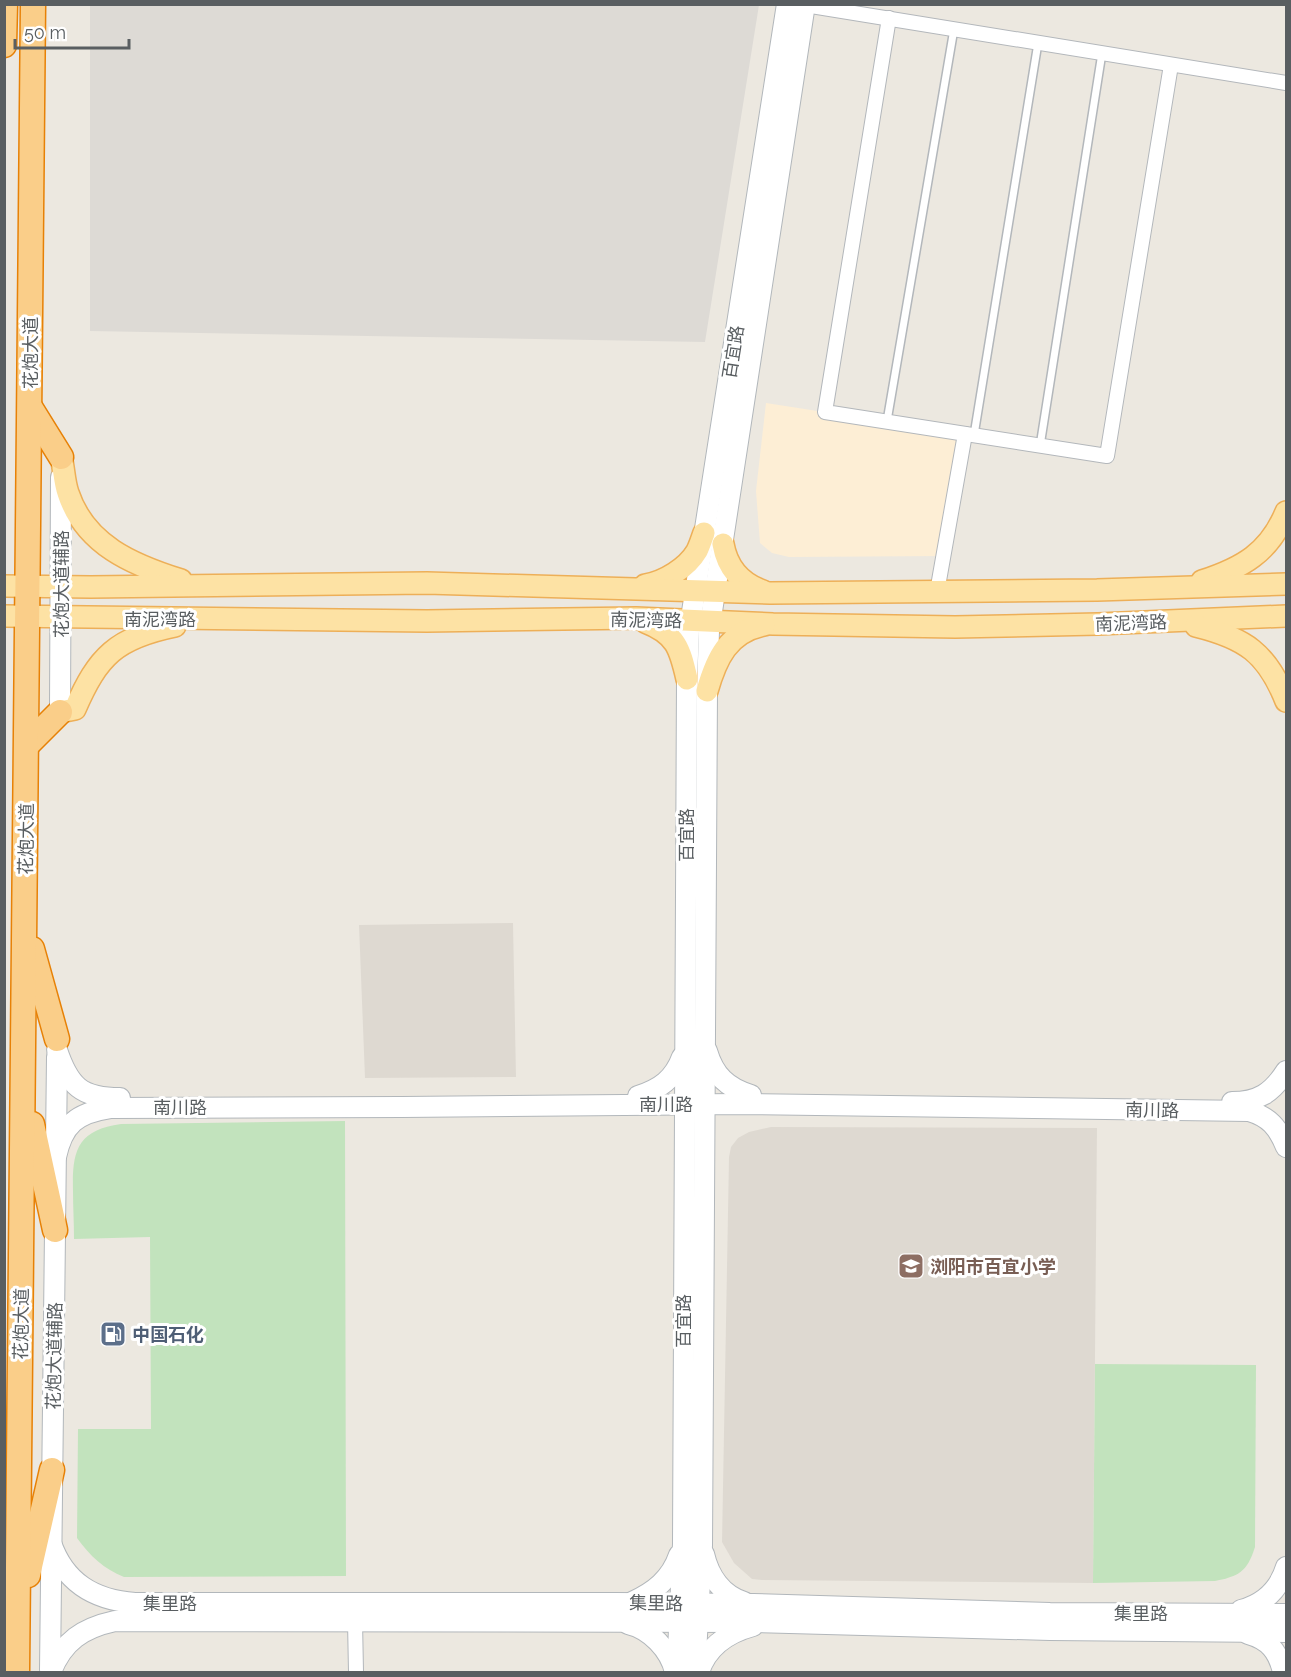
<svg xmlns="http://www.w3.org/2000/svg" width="1291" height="1677" viewBox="0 0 1291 1677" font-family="Raleway,'Noto Sans SC',sans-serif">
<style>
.commercial{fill:#fdeed5}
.industrial{fill:#dddad5}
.education{fill:#ded9d1}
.green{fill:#c2e3bd}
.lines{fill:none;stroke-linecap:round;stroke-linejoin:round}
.lane-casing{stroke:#b3b7bb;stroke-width:10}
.street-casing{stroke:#b3b7bb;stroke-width:16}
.secondary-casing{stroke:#b2b7bb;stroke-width:22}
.primary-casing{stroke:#edaf58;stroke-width:24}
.highway-casing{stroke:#e78106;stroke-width:27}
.lane{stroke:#fff;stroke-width:7}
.street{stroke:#fff;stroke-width:14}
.secondary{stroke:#fff;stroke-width:20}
.primary{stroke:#fde2a4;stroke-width:21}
.highway{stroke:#face89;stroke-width:24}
.labels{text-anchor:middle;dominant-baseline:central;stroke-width:6;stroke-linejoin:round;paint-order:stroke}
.street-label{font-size:18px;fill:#595e61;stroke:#fff}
.education-label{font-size:18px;font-weight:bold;fill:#785e54;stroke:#fff;text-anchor:start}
.service-label{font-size:18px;font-weight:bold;fill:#4e5e75;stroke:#fff;text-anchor:start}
</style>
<rect width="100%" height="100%" fill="#ece8e0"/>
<path class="commercial" d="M 766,403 L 965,434 L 943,556 L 789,557 L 772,553 L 760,543 L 756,491 Z"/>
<path class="industrial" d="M 90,5 L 759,5 L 705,342 L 90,331 Z"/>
<g class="education">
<path d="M 513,923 L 516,1077 L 365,1078 L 359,925 Z"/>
<path d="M 771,1127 L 1097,1128 L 1093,1583 L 762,1580 L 752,1579 L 734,1563 L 722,1542 L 729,1157 L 731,1147 L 738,1138 L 749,1132 Z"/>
</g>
<g class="green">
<path d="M 345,1121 L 346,1576 L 124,1577 C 104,1569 90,1556 77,1538 L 78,1429 L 151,1429 L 150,1237 L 74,1239 C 74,1223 73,1207 73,1191 C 72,1151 77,1130 121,1124 Z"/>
<path d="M 1095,1364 L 1256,1365 L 1255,1547 C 1247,1572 1239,1576 1215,1581 L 1093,1583 Z"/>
</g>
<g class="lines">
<g class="lane-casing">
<g id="lane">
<path d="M 887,421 L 954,29"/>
<path d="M 974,435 L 1038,43"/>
<path d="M 1040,446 L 1102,53"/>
</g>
</g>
<g class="street-casing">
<g id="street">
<path d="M 805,5 L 1286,83"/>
<path d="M 889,18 L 825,412 L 1107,456 L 1171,65"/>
<path d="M 937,592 L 965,434"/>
<path d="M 355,1621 L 356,1672"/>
</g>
</g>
<g class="secondary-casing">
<g id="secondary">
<path d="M 60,712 L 61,477"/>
<path d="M 57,1050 C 69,1086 81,1098 120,1098"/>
<path d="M 707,1051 C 714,1075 727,1088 751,1095"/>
<path d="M 638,1096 C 660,1089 674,1079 682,1057"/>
<path d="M 1232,1102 C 1258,1102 1272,1093 1286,1071"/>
<path d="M 56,1157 C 63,1124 77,1113 110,1108 L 402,1107 L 740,1104 L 1249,1111 C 1269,1117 1278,1127 1286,1147"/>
<path d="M 51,1543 C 65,1583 94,1600 135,1603 L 616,1603 L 753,1604 L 1050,1613 L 1286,1614"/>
<path d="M 704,1554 C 709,1576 722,1595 744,1602"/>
<path d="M 632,1602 C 654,1592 671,1579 679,1555"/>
<path d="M 1241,1610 C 1263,1604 1279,1590 1286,1567"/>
<path d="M 628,1624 C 650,1629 670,1650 675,1672"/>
<path d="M 1248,1634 C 1269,1640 1278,1651 1283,1672"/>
<path d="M 50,1670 L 57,1057"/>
<path d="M 51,1672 C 63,1641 83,1628 115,1621 L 752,1622 L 1050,1630 L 1286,1632"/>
<path d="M 677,1672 L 683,1544 L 687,679 L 689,631 L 787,4"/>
<path d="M 695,1672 L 702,1545 L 707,691 L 709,631 L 805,4"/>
<path d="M 699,1672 C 707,1647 727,1633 753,1626"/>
</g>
</g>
<g class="primary-casing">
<g id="primary">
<path d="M 61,457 C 64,468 64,482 68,493 C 85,545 133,565 181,580"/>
<path d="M 723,544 C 727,567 740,583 763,591"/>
<path d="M 1202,581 C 1242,568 1269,553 1286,512"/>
<path d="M 645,585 C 664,582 687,568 697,551 C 700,545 702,538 704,533"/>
<path d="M 4,586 L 91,587 L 427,583 L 770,593 L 1097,590 L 1286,584"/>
<path d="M 4,616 L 427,621 L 636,618 L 773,624 L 955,627 L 1098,624 L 1286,616"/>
<path d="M 645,622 C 676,634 680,648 687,679"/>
<path d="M 1196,626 C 1245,638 1267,653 1286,701"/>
<path d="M 707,691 C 716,659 728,632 764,625"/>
<path d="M 60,712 L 75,709 C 98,656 116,638 175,626"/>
</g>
</g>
<g class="highway-casing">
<g id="highway">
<path d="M 4,45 L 5,4"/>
<path d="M 30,407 L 61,457"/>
<path d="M 27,745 L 60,712"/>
<path d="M 32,949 L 57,1039"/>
<path d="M 32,1124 L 55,1230"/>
<path d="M 28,1575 L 52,1470"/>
<path d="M 17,1672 L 33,4"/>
</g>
</g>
<use href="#lane" class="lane"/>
<use href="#street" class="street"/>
<use href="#secondary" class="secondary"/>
<use href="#primary" class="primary"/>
<use href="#highway" class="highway"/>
</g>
<defs>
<g id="school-square" transform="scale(1.35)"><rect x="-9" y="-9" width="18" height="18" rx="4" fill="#8d6e63" stroke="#fff"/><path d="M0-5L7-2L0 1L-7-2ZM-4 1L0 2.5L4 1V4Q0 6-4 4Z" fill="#fff"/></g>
<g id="fuel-square" transform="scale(1.35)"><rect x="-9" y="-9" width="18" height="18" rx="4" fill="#5c6f8a" stroke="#fff"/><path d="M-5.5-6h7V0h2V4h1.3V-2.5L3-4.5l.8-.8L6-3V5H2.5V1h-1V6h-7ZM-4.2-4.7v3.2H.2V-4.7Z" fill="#fff"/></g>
</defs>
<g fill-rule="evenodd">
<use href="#school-square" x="911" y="1266"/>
<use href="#fuel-square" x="113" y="1334"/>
</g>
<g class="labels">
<g class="street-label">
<text transform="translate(733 352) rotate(-81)">百宜路</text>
<text transform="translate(30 353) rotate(-90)">花炮大道</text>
<text transform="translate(61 584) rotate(-90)">花炮大道辅路</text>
<text x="160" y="619">南泥湾路</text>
<text transform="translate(646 620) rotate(1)">南泥湾路</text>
<text transform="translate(1131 623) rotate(-2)">南泥湾路</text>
<text transform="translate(686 835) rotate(-90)">百宜路</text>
<text transform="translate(26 839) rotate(-89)">花炮大道</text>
<text x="666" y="1104">南川路</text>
<text x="180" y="1107">南川路</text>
<text transform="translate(1152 1110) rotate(1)">南川路</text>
<text transform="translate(683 1321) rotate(-90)">百宜路</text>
<text transform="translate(21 1324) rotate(-89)">花炮大道</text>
<text transform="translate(54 1356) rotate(-89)">花炮大道辅路</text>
<text x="170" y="1603">集里路</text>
<text transform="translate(656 1603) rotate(1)">集里路</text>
<text x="1141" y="1613">集里路</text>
</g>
<g class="education-label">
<text x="930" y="1266">浏阳市百宜小学</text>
</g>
<g class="service-label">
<text x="132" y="1334">中国石化</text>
</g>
</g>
<rect width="1291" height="1677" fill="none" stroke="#595e61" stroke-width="12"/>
<path d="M15 39v9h114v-9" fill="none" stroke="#595e61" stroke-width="3"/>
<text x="24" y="39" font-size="18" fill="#595e61" stroke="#ffffff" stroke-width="4.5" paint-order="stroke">50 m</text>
</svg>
